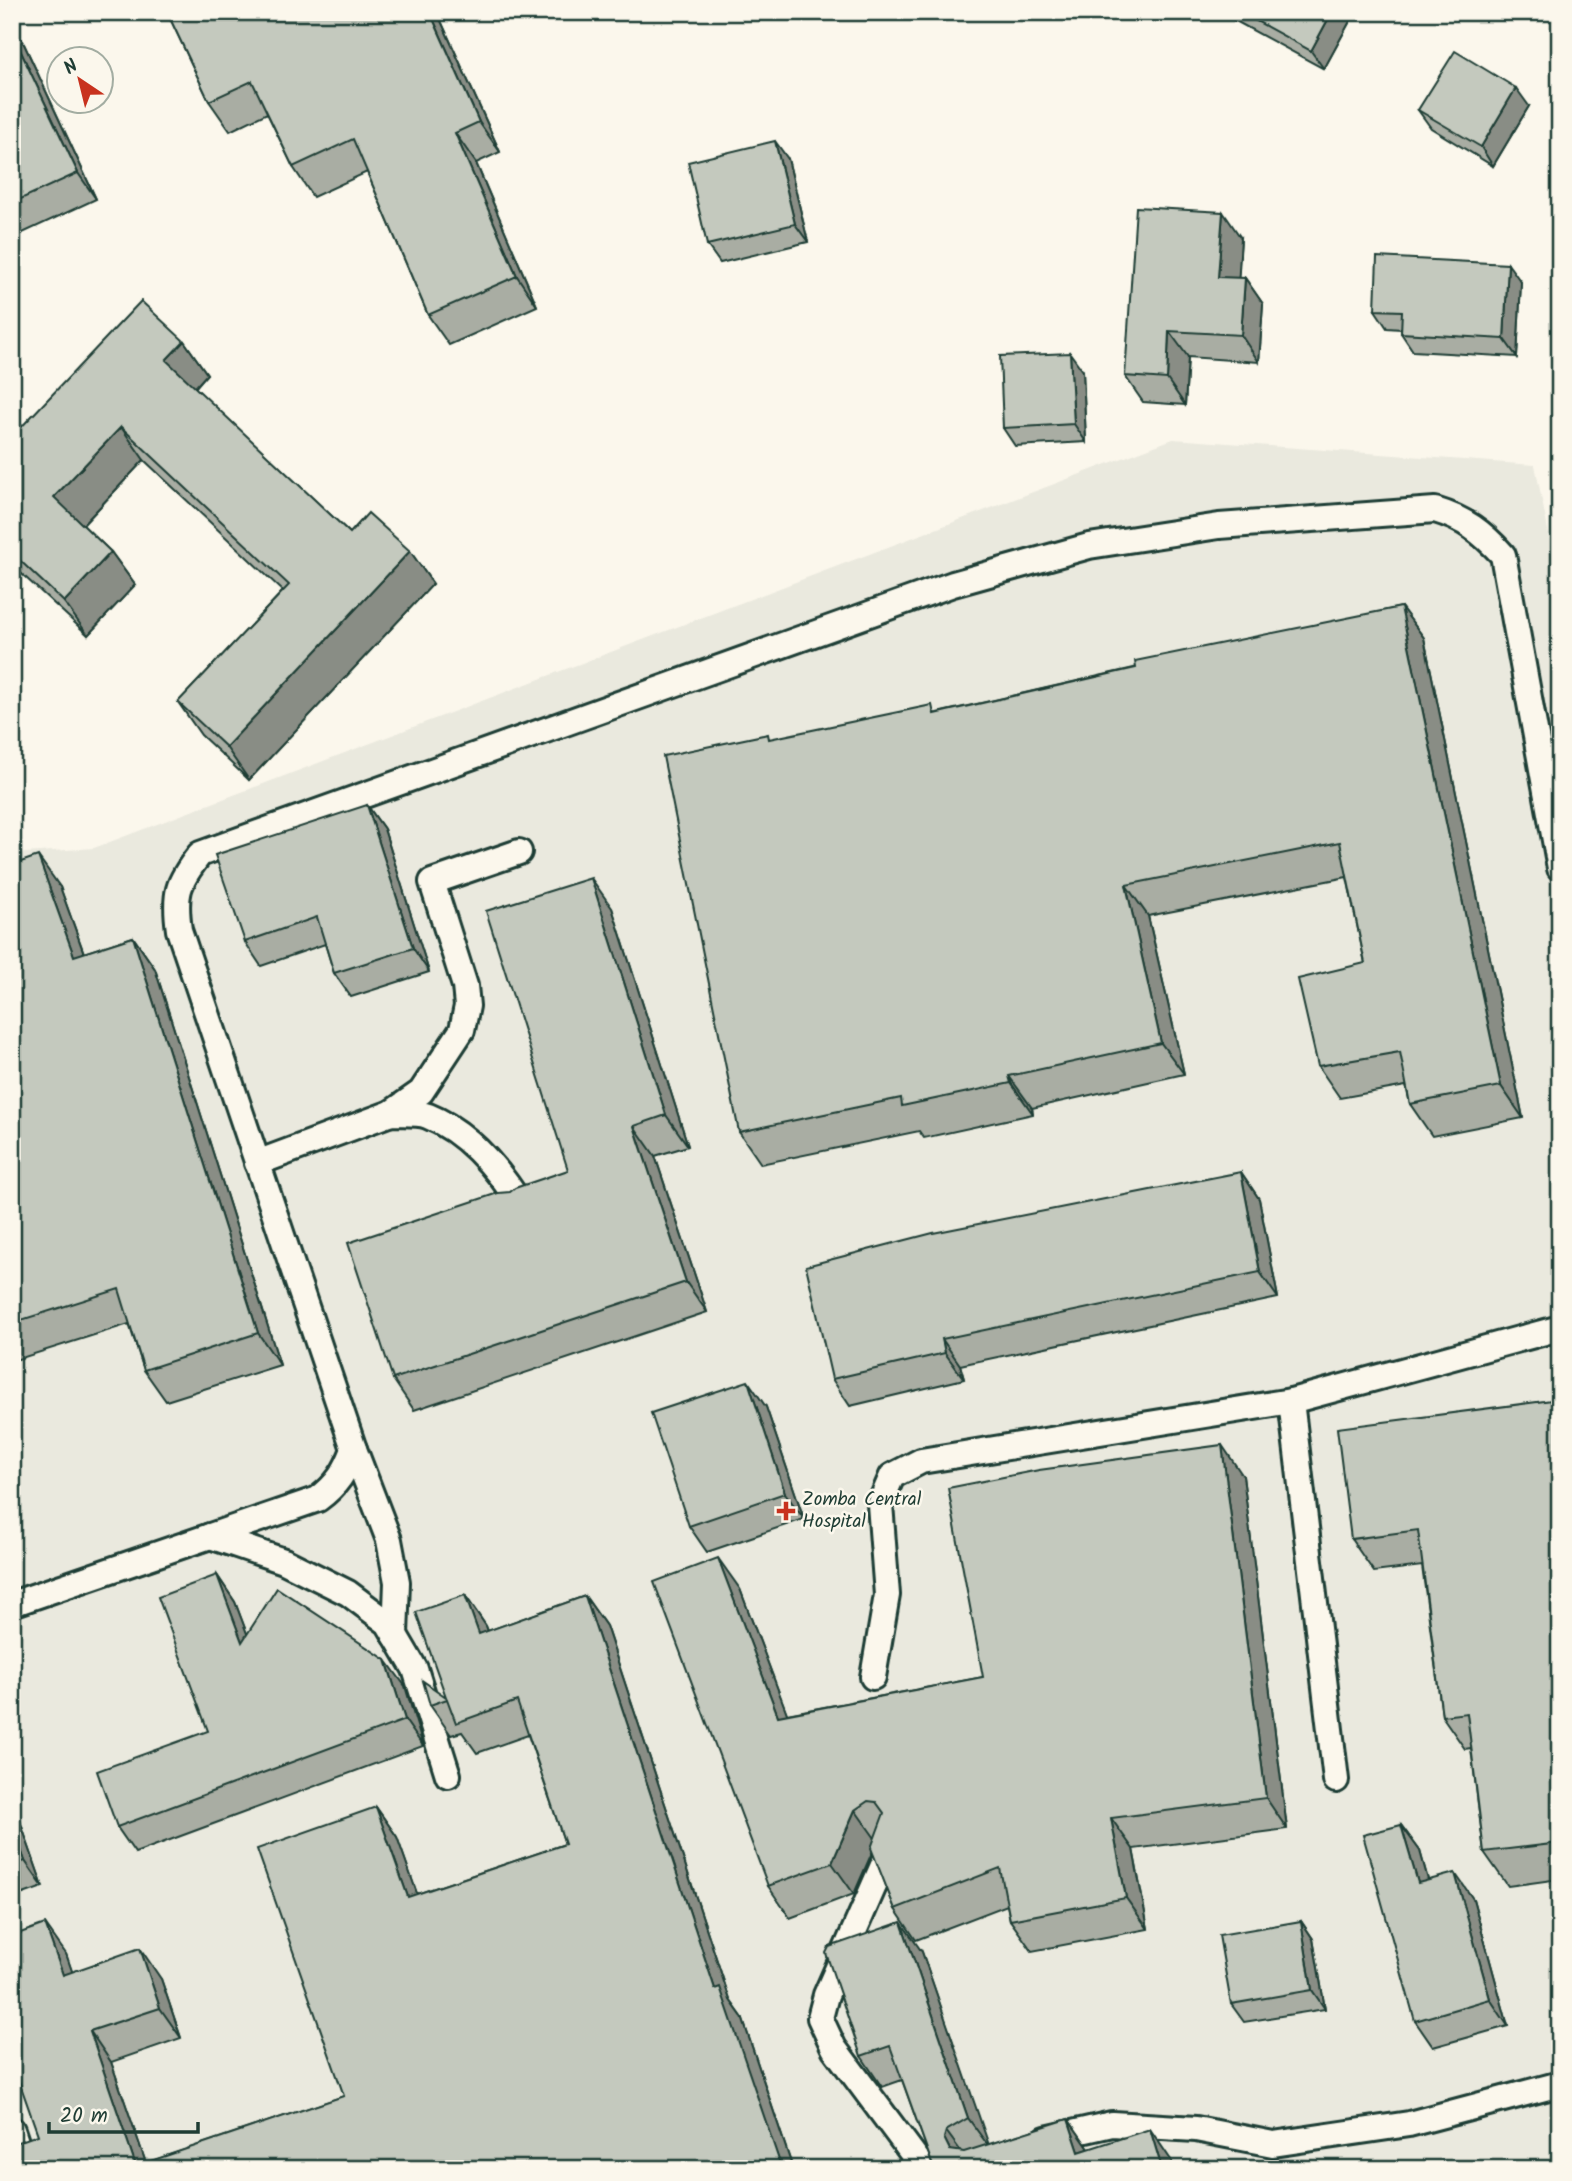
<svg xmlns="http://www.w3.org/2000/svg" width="1572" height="2181" viewBox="0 0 1572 2181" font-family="Kalam,sans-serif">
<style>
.built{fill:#eae9de}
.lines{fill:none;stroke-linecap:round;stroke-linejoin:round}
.service-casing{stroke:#1f3d34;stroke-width:30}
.service{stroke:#fbf7ec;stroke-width:24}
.wall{fill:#a9ada3;stroke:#1f3d34;stroke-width:2}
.shaded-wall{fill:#898d85;stroke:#1f3d34;stroke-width:2}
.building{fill:#c4c9be;stroke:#1f3d34;stroke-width:2}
.poi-dot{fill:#c8321e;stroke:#fbf7ec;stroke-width:2.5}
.labels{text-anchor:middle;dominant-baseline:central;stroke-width:5;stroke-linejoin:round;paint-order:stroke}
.poi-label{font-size:19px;fill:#1f3d34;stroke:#fbf7ec;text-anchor:start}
</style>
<rect width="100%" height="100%" fill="#fbf7ec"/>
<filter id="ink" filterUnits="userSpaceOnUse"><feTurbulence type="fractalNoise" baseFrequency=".0143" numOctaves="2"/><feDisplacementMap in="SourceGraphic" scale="14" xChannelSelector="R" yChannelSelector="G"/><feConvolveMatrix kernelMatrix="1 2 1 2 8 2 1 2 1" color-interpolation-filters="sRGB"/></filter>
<g filter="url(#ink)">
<path class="built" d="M 1173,439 L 1535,465 L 1553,556 L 1560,555 L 1560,2169 L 12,2169 L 12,854 L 94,848 Z"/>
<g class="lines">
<g class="service-casing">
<g id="service">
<path d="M 391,1113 C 402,1114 418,1112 428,1116 C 470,1133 502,1174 524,1210"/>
<path d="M 257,1163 L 391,1113 L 421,1092 L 462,1030 L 467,1006 L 465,986 L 432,882 L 519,852"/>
<path d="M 1291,1401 L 1336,1780"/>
<path d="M 354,1449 L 389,1540 L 397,1582 L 395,1635"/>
<path d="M 210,1536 L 284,1561 L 348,1593 L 388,1623 L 415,1669 L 448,1775"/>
<path d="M 12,1604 L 318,1499 C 337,1485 346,1471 354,1449 L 179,930 C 174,894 177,883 200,854 L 953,584 L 1089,546 L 1219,526 L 1435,510 C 1465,519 1482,532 1503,555 L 1560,868"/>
<path d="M 873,1677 L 887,1595 L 880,1504 L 892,1476 L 921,1461 L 1291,1401 L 1560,1328"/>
<path d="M 891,1847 L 826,1995 L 820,2018 L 834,2048 L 924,2169"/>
<path d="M 12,2130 L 19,2151"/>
<path d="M 1046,2139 L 1112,2124 L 1196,2129 L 1273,2144 L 1409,2124 L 1560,2084"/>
</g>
</g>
<use href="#service" class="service"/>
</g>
<g class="wall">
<path d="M 167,12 L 437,12 L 500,152 L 476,163 L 537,306 L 449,345 L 428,315 L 367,172 L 313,197 L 293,167 L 267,113 L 230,131 L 209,101 Z"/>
<path d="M 1219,12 L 1355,12 L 1324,69 Z"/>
<path d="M 12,28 L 24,44 L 96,199 L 12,238 Z"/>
<path d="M 1529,106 L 1493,166 L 1431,128 L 1418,110 Z"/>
<path d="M 788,159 L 808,242 L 720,263 L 707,245 Z"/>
<path d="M 1241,238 L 1238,278 L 1245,278 L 1263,304 L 1259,362 L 1188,357 L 1185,405 L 1143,402 L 1125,376 Z"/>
<path d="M 1521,282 L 1517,357 L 1413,351 L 1401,333 L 1401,329 L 1387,328 L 1375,310 Z"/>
<path d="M 184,341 L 207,374 L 195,388 L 350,533 L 410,551 L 433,584 L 249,780 L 201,735 L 178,702 L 283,591 L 144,460 L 83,525 L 111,552 L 135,585 L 88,635 L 12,565 L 12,437 Z"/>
<path d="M 1083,371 L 1086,442 L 1015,446 L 1003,428 Z"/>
<path d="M 1401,607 L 1424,638 L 1523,1118 L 1432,1136 L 1410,1104 L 1406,1086 L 1340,1098 L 1318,1066 L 1365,963 L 1347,877 L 1148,916 L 1184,1074 L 1032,1108 L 1033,1114 L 924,1138 L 919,1131 L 761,1164 L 739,1132 L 771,739 L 937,713 Z"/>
<path d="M 367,805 L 384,829 L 429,972 L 351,997 L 334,973 L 325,944 L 261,966 L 245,942 Z"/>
<path d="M 12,865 L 60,887 L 84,953 L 133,937 L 155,969 L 280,1365 L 166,1401 L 144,1370 L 129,1324 L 12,1361 Z"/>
<path d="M 612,908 L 688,1146 L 655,1156 L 707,1312 L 414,1410 L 393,1379 L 568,1170 Z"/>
<path d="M 1241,1172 L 1259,1199 L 1278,1298 L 960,1365 L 964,1379 L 850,1406 L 832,1379 Z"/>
<path d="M 1560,1399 L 1560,1879 L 1508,1886 L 1484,1852 L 1471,1748 L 1465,1749 L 1442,1716 L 1422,1566 L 1374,1572 L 1351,1539 Z"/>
<path d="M 766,1407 L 804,1519 L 707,1552 L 689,1526 Z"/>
<path d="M 1243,1476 L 1287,1829 L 1133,1849 L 1148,1929 L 1032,1951 L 1010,1920 L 1007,1905 L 916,1940 L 895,1909 L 873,1852 L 854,1894 L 790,1918 L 768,1886 L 740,1589 L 787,1714 L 983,1677 Z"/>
<path d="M 217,1575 L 235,1602 L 247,1634 L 405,1686 L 423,1746 L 135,1853 L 117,1827 L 208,1731 Z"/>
<path d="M 465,1595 L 486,1626 L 488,1631 L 585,1596 L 606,1626 L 730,2000 L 742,2017 L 793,2169 L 12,2169 L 38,2135 L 66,1954 L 72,1972 L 161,1979 L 181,2038 L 111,2062 L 146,2163 L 344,2096 L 376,1807 L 397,1837 L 417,1894 L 565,1844 L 528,1735 L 477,1753 L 462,1732 L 451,1735 L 430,1705 L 446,1697 Z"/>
<path d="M 12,1801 L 14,1804 L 43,1887 L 12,1898 Z"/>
<path d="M 1401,1825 L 1420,1851 L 1428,1880 L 1473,1899 L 1508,2026 L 1433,2047 L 1415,2021 Z"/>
<path d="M 1301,1921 L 1313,1939 L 1325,2009 L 1244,2022 L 1231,2004 Z"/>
<path d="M 922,1952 L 988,2145 L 1068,2119 L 1089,2149 L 1171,2160 L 1174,2169 L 934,2169 L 902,2080 L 882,2087 L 861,2056 Z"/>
</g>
<g class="shaded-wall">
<path d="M 430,12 L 437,12 L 500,152 L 479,122 Z"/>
<path d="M 1332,12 L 1355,12 L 1324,69 L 1311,51 Z"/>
<path d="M 12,28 L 24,44 L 96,199 L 78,173 L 12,33 Z"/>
<path d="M 1516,88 L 1529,106 L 1493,166 L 1481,147 Z"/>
<path d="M 455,133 L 476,163 L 537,306 L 517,276 Z"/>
<path d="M 775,141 L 788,159 L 808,242 L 795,224 Z"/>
<path d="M 1223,212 L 1241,238 L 1237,303 L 1218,277 Z"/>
<path d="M 1508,264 L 1521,282 L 1517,357 L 1504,339 Z"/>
<path d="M 1245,278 L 1263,304 L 1259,362 L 1241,335 Z"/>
<path d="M 1169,331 L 1188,357 L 1185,405 L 1167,379 Z"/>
<path d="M 184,341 L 207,374 L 189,394 L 166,360 Z"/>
<path d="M 1070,353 L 1083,371 L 1086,442 L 1074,424 Z"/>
<path d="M 121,427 L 144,460 L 77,531 L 54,497 Z"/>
<path d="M 410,551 L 433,584 L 249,780 L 226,747 Z"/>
<path d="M 111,552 L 135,585 L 88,635 L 64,602 Z"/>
<path d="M 1401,607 L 1424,638 L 1523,1118 L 1501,1086 Z"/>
<path d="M 367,805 L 384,829 L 429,972 L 413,948 Z"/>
<path d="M 38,856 L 60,887 L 96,987 L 74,956 Z"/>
<path d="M 591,878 L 612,908 L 688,1146 L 666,1115 Z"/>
<path d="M 1126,885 L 1148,916 L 1184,1074 L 1161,1043 Z"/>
<path d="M 133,937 L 155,969 L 280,1365 L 258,1333 Z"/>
<path d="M 1009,1076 L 1032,1108 L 1033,1114 L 1011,1083 Z"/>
<path d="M 634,1126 L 655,1156 L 707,1312 L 686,1282 Z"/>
<path d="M 1241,1172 L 1259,1199 L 1278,1298 L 1260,1272 Z"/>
<path d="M 942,1339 L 960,1365 L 964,1379 L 945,1353 Z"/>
<path d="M 748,1381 L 766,1407 L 804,1519 L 785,1493 Z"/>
<path d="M 1222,1445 L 1243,1476 L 1287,1829 L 1266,1798 Z"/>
<path d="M 718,1558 L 740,1589 L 800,1748 L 778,1716 Z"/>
<path d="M 217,1575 L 235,1602 L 260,1668 L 242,1642 Z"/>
<path d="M 465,1595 L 486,1626 L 500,1665 L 479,1634 Z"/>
<path d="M 585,1596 L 606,1626 L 730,2000 L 742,2017 L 793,2169 L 782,2169 L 715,1989 Z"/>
<path d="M 386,1660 L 405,1686 L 423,1746 L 405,1720 Z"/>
<path d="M 12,1801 L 14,1804 L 43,1887 L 25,1861 L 12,1825 Z"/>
<path d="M 376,1807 L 397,1837 L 429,1927 L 408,1897 Z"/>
<path d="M 855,1810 L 877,1841 L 854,1894 L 832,1863 Z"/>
<path d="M 1111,1818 L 1133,1849 L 1148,1929 L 1126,1898 Z"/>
<path d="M 1401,1825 L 1420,1851 L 1436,1909 L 1418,1883 Z"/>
<path d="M 1455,1873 L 1473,1899 L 1508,2026 L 1490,1999 Z"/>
<path d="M 1301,1921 L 1313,1939 L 1325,2009 L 1312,1990 Z"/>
<path d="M 901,1922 L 922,1952 L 990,2148 L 968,2118 Z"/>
<path d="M 45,1924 L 66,1954 L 84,2005 L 63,1975 Z"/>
<path d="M 140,1948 L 161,1979 L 181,2038 L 160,2008 Z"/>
<path d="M 90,2031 L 111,2062 L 148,2169 L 136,2166 Z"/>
<path d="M 1068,2119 L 1089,2149 L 1079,2152 Z"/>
<path d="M 1150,2129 L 1171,2160 L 1174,2169 L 1162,2169 Z"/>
<path d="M 946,2131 L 968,2161 L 950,2150 L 944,2138 Z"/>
</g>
<g class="building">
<path d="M 167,12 L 430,12 L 479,122 L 455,133 L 517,276 L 428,315 L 353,139 L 293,167 L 252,81 L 209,101 Z"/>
<path d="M 1240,12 L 1332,12 L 1311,51 Z"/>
<path d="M 12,33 L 78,173 L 12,203 Z"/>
<path d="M 1455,51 L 1516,88 L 1481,147 L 1418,110 Z"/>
<path d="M 775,141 L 795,224 L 707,245 L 688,162 Z"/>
<path d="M 1136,207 L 1223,212 L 1218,277 L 1245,278 L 1241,335 L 1169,331 L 1167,379 L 1125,376 Z"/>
<path d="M 1377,257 L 1508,264 L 1504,339 L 1401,333 L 1402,311 L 1375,310 Z"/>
<path d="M 141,301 L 184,341 L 166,360 L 350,533 L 368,513 L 410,551 L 226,747 L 178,702 L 289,585 L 121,427 L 54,497 L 111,552 L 64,602 L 12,553 L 12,437 Z"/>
<path d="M 1070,353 L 1074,424 L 1003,428 L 1000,356 Z"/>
<path d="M 1401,607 L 1501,1086 L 1410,1104 L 1400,1052 L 1318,1066 L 1298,979 L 1365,963 L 1340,842 L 1126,885 L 1161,1043 L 1009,1076 L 1011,1083 L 902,1106 L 901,1098 L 739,1132 L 663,756 L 768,734 L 769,739 L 932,705 L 934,714 L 1136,668 L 1135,661 Z"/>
<path d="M 367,805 L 413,948 L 334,973 L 317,917 L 245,942 L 215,855 Z"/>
<path d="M 38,856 L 74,956 L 133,937 L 258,1333 L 144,1370 L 119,1289 L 12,1323 L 12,865 Z"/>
<path d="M 591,878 L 666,1115 L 634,1126 L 686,1282 L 393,1379 L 348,1243 L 498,1193 L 510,1192 L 515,1188 L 568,1170 L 486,911 Z"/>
<path d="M 1241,1172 L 1260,1272 L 942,1339 L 945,1353 L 832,1379 L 806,1266 L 933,1233 Z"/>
<path d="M 748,1381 L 785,1493 L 689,1526 L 651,1413 Z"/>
<path d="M 1560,1399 L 1560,1843 L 1484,1852 L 1467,1713 L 1442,1716 L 1418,1530 L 1351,1539 L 1337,1428 Z"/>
<path d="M 1222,1445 L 1266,1798 L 1111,1818 L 1126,1898 L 1010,1920 L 1000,1868 L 895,1909 L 871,1848 L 884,1813 L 876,1802 L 868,1801 L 855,1810 L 832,1863 L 768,1886 L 654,1582 L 718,1558 L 778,1716 L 983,1677 L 948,1488 L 1039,1470 Z"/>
<path d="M 217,1575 L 242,1642 L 277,1588 L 386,1660 L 405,1720 L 117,1827 L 97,1771 L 208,1731 L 158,1597 Z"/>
<path d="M 465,1595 L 479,1634 L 585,1596 L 715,1989 L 720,1987 L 782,2169 L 12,2169 L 12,2144 L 38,2135 L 12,2061 L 12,1936 L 45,1924 L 63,1975 L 140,1948 L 160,2008 L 90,2031 L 136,2166 L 344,2096 L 257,1849 L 376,1807 L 408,1897 L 565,1844 L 517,1701 L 456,1723 L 447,1699 L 430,1705 L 423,1681 L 446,1697 L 416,1612 Z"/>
<path d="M 12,1825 L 25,1861 L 12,1865 Z"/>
<path d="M 1401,1825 L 1418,1883 L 1455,1873 L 1490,1999 L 1415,2021 L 1363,1835 Z"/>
<path d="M 1301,1921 L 1312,1990 L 1231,2004 L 1219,1935 Z"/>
<path d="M 901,1922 L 968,2118 L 946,2131 L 944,2138 L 950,2150 L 964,2152 L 1068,2119 L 1079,2152 L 1150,2129 L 1162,2169 L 934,2169 L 890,2046 L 861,2056 L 826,1953 L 829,1947 Z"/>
</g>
</g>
<path class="poi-dot" d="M782.5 1500.5h7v7h7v7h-7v7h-7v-7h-7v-7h7z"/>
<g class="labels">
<g class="poi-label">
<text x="802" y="1500">Zomba Central<tspan x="802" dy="22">Hospital</tspan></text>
</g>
</g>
<rect width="1572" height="2181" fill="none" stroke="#fbf7ec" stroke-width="42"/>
<rect x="21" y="21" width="1530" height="2139" fill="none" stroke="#1f3d34" stroke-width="2.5" filter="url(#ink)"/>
<g transform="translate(80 80) rotate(325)"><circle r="33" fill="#fbf7ec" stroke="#a3ada2" stroke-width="2"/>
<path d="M0-5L12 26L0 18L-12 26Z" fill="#c8321e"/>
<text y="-10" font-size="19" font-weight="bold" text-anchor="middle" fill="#1f3d34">N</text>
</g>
<path d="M49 2122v10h149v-10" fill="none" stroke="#1f3d34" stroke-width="3.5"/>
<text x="60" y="2122" font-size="21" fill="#1f3d34" stroke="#fbf7ec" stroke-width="5" paint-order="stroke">20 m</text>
</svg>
